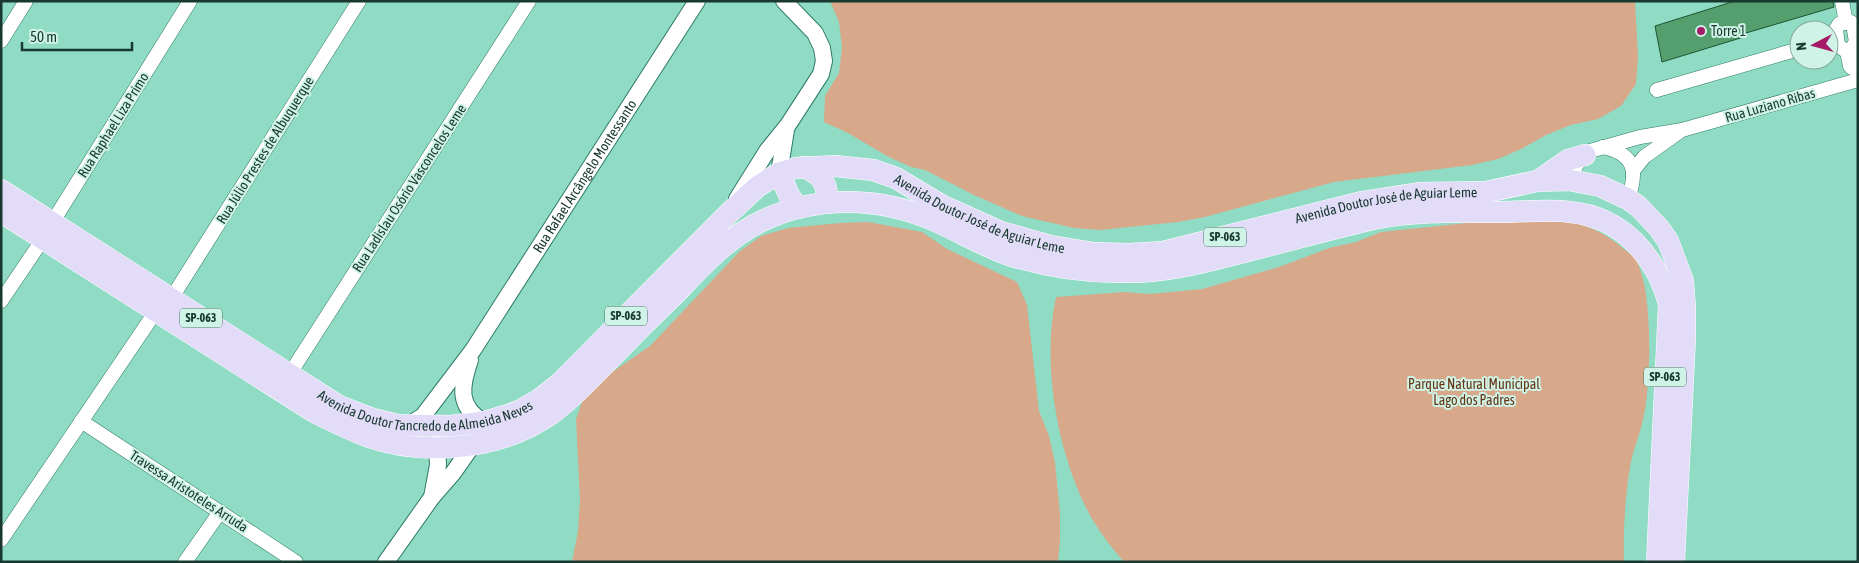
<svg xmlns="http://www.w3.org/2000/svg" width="1859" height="563" viewBox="0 0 1859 563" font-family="'Asap Condensed',sans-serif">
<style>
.green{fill:#d7a88a}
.building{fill:#559e6e;stroke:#1d5432}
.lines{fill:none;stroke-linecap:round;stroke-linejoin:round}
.minor-casing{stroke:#2e7b68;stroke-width:15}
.tertiary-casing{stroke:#2e7b68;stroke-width:18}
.primary-casing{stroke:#fff;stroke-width:22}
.minor{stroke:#fff;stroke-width:14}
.tertiary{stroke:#fff;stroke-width:16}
.primary{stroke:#e2dcf9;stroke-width:21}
.poi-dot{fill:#a41c67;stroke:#cff3e7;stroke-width:2}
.labels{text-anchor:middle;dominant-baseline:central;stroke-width:4;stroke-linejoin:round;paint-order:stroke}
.shield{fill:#cff3e7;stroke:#507066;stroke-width:1}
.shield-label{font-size:12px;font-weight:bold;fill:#19382f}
.poi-label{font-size:14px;fill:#19382f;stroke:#cff3e7;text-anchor:start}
.street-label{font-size:14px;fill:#19382f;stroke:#cff3e7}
.park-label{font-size:14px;fill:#643514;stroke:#cff3e7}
</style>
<rect width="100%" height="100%" fill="#90dbc4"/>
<g class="green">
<path d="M 830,1 L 1635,1 L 1638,57 L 1636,84 L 1621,106 L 1598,119 L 1571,125 L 1546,135 L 1523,148 L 1498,159 L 1472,165 L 1334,182 L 1205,217 L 1178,222 L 1100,230 L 1074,228 L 1022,216 L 974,195 L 925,170 L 911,167 L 887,156 L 848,133 L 824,122 L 825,96 L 839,73 L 842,47 L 839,22 Z"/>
<path d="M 1565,220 C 1589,226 1606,233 1625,250 C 1628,252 1632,255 1634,257 C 1654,284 1651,382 1644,415 C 1641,432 1633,449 1630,467 C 1625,498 1623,530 1624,562 L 1124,562 C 1112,548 1101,534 1092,519 C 1058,458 1041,365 1056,297 L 1125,292 L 1150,294 L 1202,289 L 1282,266 L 1329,248 L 1356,242 L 1381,232 L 1486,221 Z"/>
<path d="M 868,222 L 922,232 L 947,249 L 1017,282 L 1027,305 L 1039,411 L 1049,436 L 1055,462 L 1060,514 L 1060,540 L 1058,562 L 572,562 L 578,531 L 580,500 L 576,419 L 585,394 L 605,377 L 650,346 L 740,251 L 761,236 L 788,228 L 840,223 Z"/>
</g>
<path class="building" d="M 1735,1 L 1833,1 L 1834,7 L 1746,33 L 1747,36 L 1662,62 L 1655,26 Z"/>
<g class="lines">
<g class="minor-casing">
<g id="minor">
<path d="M 1842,1 L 1846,23"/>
<path d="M 1851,22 L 1853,24 L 1856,42 L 1851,49 L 1852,68 L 1850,66 L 1847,52 L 1838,45 L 1836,29 L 1839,24 Z"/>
<path d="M 1,41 L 26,1"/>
<path d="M 1657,90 L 1799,49"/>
<path d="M 1603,147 C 1635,154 1638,171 1628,199"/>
<path d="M 1633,171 L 1644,157 L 1679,132"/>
<path d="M 1569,180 L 1577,164 L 1590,151 L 1640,137 L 1682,130 L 1858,80"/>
<path d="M 52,223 L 190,1"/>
<path d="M 171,299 L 359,1"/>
<path d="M 1,301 L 43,239"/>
<path d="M 289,375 L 529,1"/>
<path d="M 81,421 L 296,562"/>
<path d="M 1,540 L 156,311"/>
<path d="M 185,562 L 220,512"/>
</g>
</g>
<g class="tertiary-casing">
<g id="tertiary">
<path d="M 779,173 L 786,130"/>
<path d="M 737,199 L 767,151 L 788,125 L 821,74 L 824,61 L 822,48 L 815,33 L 784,1"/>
<path d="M 470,360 C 461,386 457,407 484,422"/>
<path id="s1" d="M 409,425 L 423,416 L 473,350 L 697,1"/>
<path d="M 432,497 L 438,465 L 437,447 L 440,438"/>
<path d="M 386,562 L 432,497 L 453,473 L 472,446"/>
</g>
</g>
<g class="primary-casing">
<g id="primary">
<path d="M 803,167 C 819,173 831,185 825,202"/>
<path d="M 779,173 L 790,197 L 798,208"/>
<path d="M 1538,181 L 1568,160 L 1585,155"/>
<path id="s2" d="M 1,190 L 339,406 L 373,419 L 398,425 L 450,426 L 484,422 L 511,414 L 521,410 L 540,399 L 559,384 L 727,215 L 757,187 L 779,173 L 796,168 L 835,166 L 873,170 L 896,178 L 941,205 L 1001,232 L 1051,246 L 1094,253 L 1129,254 L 1163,252 L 1362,202 L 1419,193 L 1486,192 L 1537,181 L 1569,180 L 1600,186 L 1628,199 L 1638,206 L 1659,228 L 1668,241 L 1683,281 L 1685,308 L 1685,338 L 1674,562"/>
<path d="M 1,212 L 314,412 C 332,421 350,430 369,437 C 427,457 501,449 551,414 C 572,399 589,380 607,362 C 630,338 653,315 677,292 C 703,265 729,236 764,220 C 818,195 880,197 933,220 C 959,231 983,246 1009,255 C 1047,267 1089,273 1129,272 C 1170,272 1209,261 1248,251 C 1290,240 1331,229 1373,219 C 1415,210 1460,212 1502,212 C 1525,212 1548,209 1570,212 C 1622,217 1656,256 1669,304 L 1657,562"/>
</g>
</g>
<use href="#minor" class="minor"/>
<use href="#tertiary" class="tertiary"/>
<use href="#primary" class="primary"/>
</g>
<circle class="poi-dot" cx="1701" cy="31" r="5"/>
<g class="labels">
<g class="shield">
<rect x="1204" y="227.5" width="42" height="19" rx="4"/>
<rect x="605" y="306.5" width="42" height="19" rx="4"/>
<rect x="180" y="308.5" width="42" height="19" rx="4"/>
<rect x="1644" y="367.5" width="42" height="19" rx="4"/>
</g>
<g class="shield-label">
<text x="1225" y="237">SP-063</text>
<text x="626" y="316">SP-063</text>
<text x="201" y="318">SP-063</text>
<text x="1665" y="377">SP-063</text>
</g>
<g class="poi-label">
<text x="1711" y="31">Torre 1</text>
</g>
<g class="street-label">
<text transform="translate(1770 105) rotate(-16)">Rua Luziano Ribas</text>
<text transform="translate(113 125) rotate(-58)">Rua Raphael Liza Primo</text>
<text transform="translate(265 150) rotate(-58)">Rua Júlio Prestes de Albuquerque</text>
<text stroke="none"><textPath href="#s1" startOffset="306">Rua Rafael Arcângelo Montessanto</textPath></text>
<text transform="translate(409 188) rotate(-57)">Rua Ladislau Osório Vasconcelos Leme</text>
<text stroke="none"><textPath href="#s2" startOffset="1571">Avenida Doutor José de Aguiar Leme</textPath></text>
<text stroke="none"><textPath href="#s2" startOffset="1151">Avenida Doutor José de Aguiar Leme</textPath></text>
<text stroke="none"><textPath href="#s2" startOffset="489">Avenida Doutor Tancredo de Almeida Neves</textPath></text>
<text transform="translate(189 491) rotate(33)">Travessa Aristoteles Arruda</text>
</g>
<g class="park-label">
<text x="1474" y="384">Parque Natural Municipal<tspan x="1474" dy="16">Lago dos Padres</tspan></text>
</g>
</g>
<rect width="1859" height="563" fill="none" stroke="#19382f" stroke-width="5"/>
<g transform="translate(1814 45) rotate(264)"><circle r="24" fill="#cff3e7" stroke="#86a89d"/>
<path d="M0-4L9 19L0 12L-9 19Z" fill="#a41c67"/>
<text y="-8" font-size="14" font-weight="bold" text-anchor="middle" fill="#19382f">N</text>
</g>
<path d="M22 42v8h110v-8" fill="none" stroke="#19382f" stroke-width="2.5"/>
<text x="30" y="42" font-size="15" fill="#19382f" stroke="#cff3e7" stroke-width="4" paint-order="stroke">50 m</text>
</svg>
